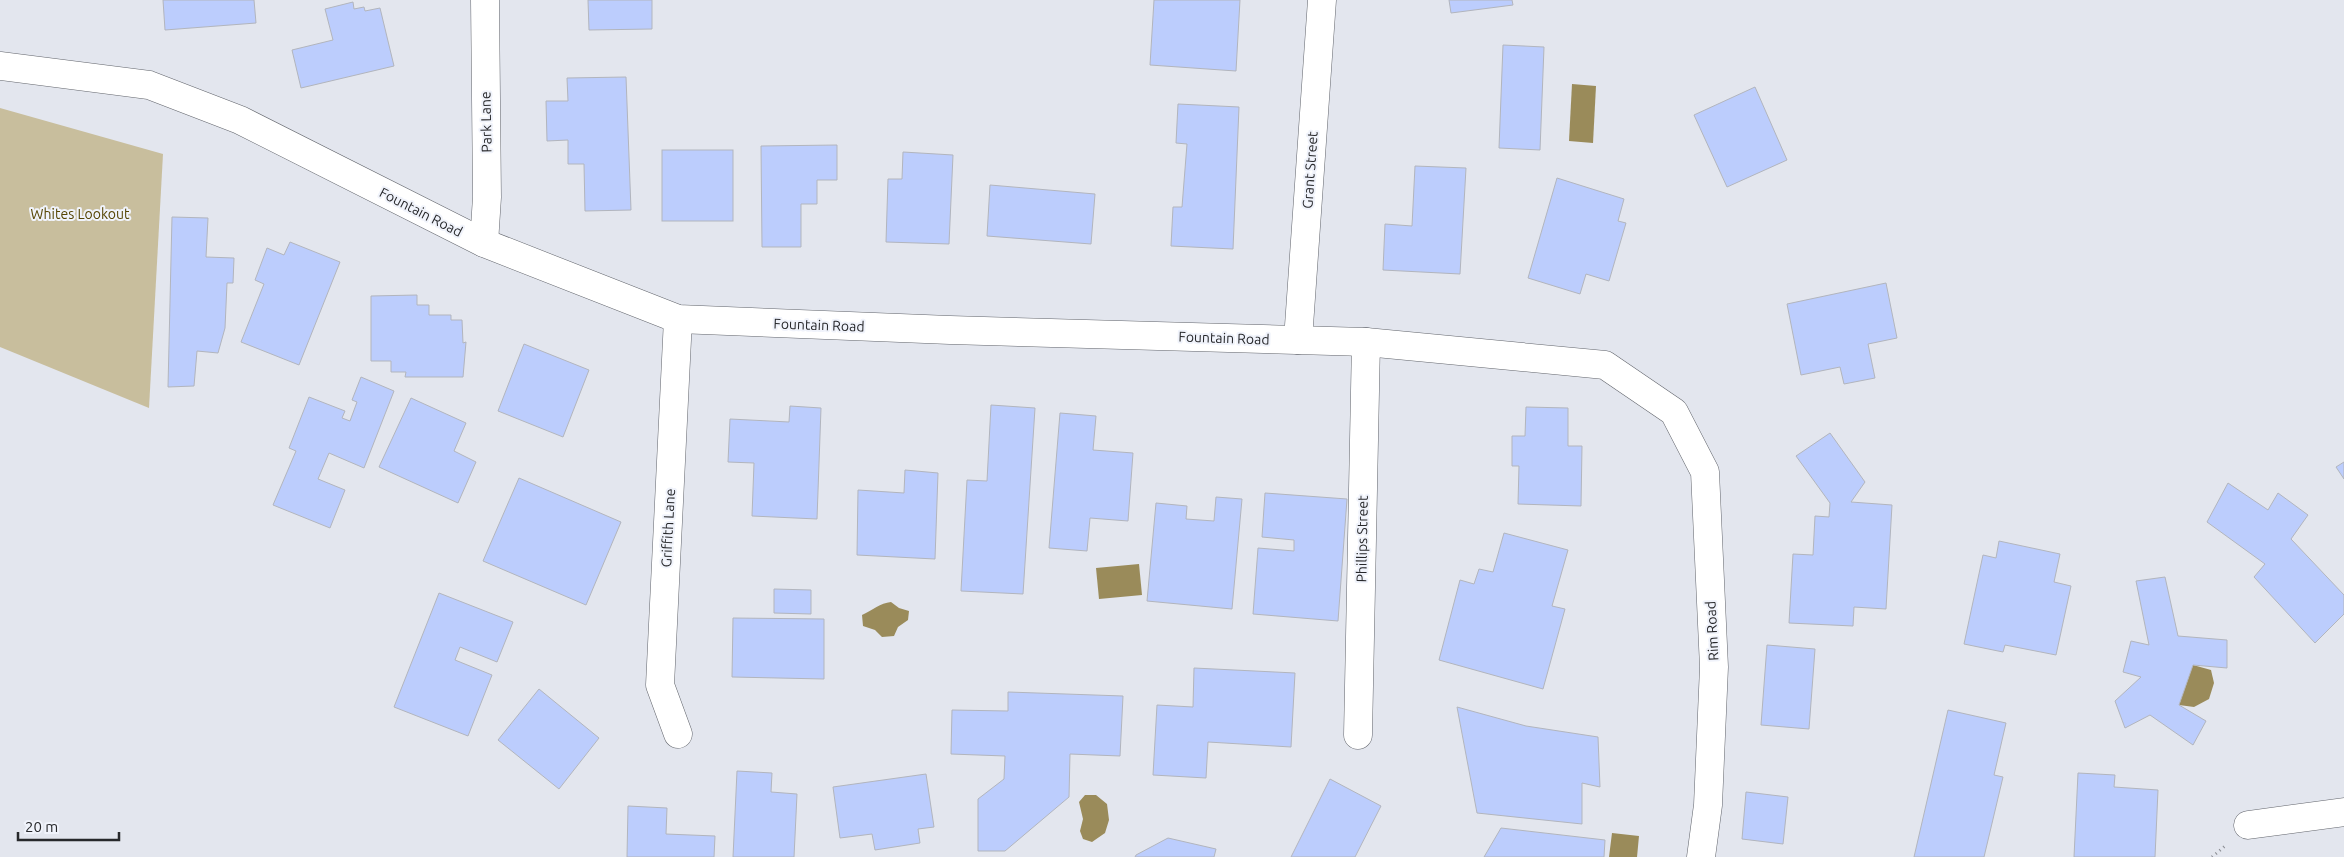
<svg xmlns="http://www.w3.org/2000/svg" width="2344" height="857" viewBox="0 0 2344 857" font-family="Ubuntu,sans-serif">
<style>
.green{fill:#c8be9d}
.water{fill:#9a8b5a}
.building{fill:#bccdfd;stroke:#b2b5bd}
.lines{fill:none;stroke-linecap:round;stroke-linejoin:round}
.minor-casing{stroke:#62656c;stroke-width:29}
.path{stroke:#8b8d93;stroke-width:3;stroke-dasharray:1 4;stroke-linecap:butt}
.minor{stroke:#fff;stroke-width:28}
.labels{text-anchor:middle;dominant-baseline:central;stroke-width:4;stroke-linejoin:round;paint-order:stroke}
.street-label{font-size:14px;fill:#27282b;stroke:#f0f3fb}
.park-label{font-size:14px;fill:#564503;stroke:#f0f3fb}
</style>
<rect width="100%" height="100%" fill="#e3e6ee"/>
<path class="green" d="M 0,108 L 163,154 L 149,408 L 0,347 Z"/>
<g class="water">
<path d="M 1572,84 L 1596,86 L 1593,143 L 1569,141 Z"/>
<path d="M 1139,564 L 1142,595 L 1099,599 L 1096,568 Z"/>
<path d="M 891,602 L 899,608 L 909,611 L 908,620 L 898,627 L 894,636 L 882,637 L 875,630 L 863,626 L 862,615 C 873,610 880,603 891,602 Z"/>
<path d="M 2193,665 L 2211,670 L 2214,683 L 2209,699 L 2194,707 L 2179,705 Z"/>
<path d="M 1085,795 L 1096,795 L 1107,804 L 1109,820 L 1105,833 L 1092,842 L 1083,839 L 1080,831 L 1083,819 L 1079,802 Z"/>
<path d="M 1612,833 L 1639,836 L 1637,857 L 1609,857 Z"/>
</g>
<g class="building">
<path d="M 163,0 L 254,0 L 256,23 L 165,30 Z"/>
<path d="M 588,0 L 652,0 L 652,29 L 589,30 Z"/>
<path d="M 1154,0 L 1240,0 L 1236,71 L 1150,65 Z"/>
<path d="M 1449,0 L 1512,0 L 1513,5 L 1451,13 Z"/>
<path d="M 353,2 L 354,9 L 364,7 L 365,11 L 380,8 L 394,66 L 301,88 L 292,50 L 333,40 L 325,9 Z"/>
<path d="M 1503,45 L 1544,47 L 1540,150 L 1499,148 Z"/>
<path d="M 626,77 L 631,210 L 585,211 L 584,164 L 568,164 L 568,140 L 547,141 L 546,101 L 568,101 L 567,78 Z"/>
<path d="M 1755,87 L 1787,160 L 1727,187 L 1694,115 Z"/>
<path d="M 1178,104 L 1239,107 L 1233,249 L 1171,246 L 1173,207 L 1182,207 L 1187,144 L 1176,143 Z"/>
<path d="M 837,145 L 837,180 L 817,180 L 817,204 L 801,204 L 801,247 L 762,247 L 761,146 Z"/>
<rect x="662" y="150" width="71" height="71"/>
<path d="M 903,152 L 953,155 L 949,244 L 886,242 L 888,179 L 902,179 Z"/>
<path d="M 1415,166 L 1466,168 L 1460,274 L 1383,270 L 1385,224 L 1412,226 Z"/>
<path d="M 1557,178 L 1624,199 L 1618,221 L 1626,223 L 1609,281 L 1586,274 L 1580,294 L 1528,278 Z"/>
<path d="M 990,185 L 1095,194 L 1091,244 L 987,236 Z"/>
<path d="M 172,217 L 208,218 L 206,257 L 234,258 L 233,283 L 227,283 L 225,328 L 218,353 L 197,351 L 194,386 L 168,387 Z"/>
<path d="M 290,242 L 340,262 L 299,365 L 241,342 L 264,284 L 255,280 L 267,248 L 284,255 Z"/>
<path d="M 1886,283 L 1897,338 L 1868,344 L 1875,378 L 1844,384 L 1840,367 L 1801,375 L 1787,304 Z"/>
<path d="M 417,295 L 417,305 L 429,305 L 429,315 L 451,315 L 451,320 L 462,320 L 463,343 L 466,342 L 463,377 L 405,377 L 406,372 L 391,372 L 391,361 L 371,361 L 371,296 Z"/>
<path d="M 524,344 L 589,370 L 563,437 L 498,411 Z"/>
<path d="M 361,377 L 394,391 L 364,468 L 329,453 L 318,479 L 345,490 L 330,528 L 273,505 L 296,451 L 289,448 L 309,397 L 345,411 L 342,418 L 350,421 L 357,402 L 352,400 Z"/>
<path d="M 411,398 L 466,423 L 454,451 L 476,462 L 458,503 L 379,467 Z"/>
<path d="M 991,405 L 1035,408 L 1023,594 L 961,591 L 967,480 L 987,481 Z"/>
<path d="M 790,406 L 821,408 L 817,519 L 752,516 L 754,463 L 728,462 L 730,419 L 789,422 Z"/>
<path d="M 1526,407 L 1568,408 L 1568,446 L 1582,446 L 1581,506 L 1518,504 L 1519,466 L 1512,466 L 1512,436 L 1525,436 Z"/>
<path d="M 1060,413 L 1096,416 L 1093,450 L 1133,453 L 1128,521 L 1090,518 L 1087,551 L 1049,548 Z"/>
<path d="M 1830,433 L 1865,482 L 1851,502 L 1892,505 L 1886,609 L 1854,607 L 1853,626 L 1789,623 L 1793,554 L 1813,555 L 1815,516 L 1829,517 L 1830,503 L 1796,456 Z"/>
<path d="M 2344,462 L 2344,479 L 2336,467 Z"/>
<path d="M 905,470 L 938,473 L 935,559 L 857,555 L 858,490 L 904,493 Z"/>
<path d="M 519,478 L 621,522 L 586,605 L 483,561 Z"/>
<path d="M 2228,483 L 2268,510 L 2278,493 L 2308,515 L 2291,539 L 2344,595 L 2344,614 L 2315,643 L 2254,577 L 2265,564 L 2207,522 Z"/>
<path d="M 1265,493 L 1347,499 L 1338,621 L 1253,614 L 1258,548 L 1294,551 L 1294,540 L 1262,537 Z"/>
<path d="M 1216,497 L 1242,499 L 1232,609 L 1147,601 L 1156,503 L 1187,506 L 1186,519 L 1214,521 Z"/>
<path d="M 1504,533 L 1568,550 L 1552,606 L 1565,609 L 1543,689 L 1439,660 L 1460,580 L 1474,584 L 1479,569 L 1493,572 Z"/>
<path d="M 1999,541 L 2060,554 L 2054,582 L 2071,586 L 2056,655 L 2005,645 L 2003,652 L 1964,644 L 1983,555 L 1996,558 Z"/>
<path d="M 2165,577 L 2178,636 L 2227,640 L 2227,668 L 2193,665 L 2179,705 L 2206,721 L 2193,745 L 2150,715 L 2125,728 L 2115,701 L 2141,677 L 2123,672 L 2131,641 L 2149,645 L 2136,581 Z"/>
<path d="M 774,589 L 811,590 L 811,614 L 774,613 Z"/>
<path d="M 439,593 L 513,622 L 497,662 L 460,647 L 455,660 L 492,675 L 468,736 L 394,707 Z"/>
<path d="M 733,618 L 824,619 L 824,679 L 732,677 Z"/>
<path d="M 1767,645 L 1815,649 L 1809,729 L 1761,725 Z"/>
<path d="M 1194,668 L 1295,673 L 1291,747 L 1208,742 L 1206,778 L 1153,775 L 1157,705 L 1193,707 Z"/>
<path d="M 539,689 L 599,738 L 559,789 L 498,740 Z"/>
<path d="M 1008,692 L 1123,696 L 1120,756 L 1070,754 L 1069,797 L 1005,851 L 978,851 L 978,799 L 1004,779 L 1005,756 L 951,754 L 952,710 L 1008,711 Z"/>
<path d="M 1457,707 L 1526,726 L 1598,737 L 1600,787 L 1582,783 L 1582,824 L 1477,813 Z"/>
<path d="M 1948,710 L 2006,723 L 1994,775 L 2003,777 L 1984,857 L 1914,857 Z"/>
<path d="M 737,771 L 772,773 L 771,792 L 797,794 L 794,857 L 733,857 Z"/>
<path d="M 2078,773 L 2115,775 L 2114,787 L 2158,790 L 2155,857 L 2074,857 Z"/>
<path d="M 926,774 L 934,827 L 918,829 L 920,843 L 875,850 L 872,834 L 840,838 L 833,787 Z"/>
<path d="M 1330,779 L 1381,806 L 1355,857 L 1291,857 Z"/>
<path d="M 1746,792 L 1788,797 L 1783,844 L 1742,839 Z"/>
<path d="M 628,806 L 667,808 L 666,834 L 715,836 L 714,857 L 627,857 Z"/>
<path d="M 1501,828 L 1605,840 L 1604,857 L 1484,857 Z"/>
<path d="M 1168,838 L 1216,849 L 1214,857 L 1135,857 L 1136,855 Z"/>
</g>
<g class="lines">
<g class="minor-casing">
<g id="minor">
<path d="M 0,66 L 149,85 L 240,120 L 484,243 L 678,319 L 950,330 L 1366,342 L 1605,365 L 1674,412 L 1705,472 L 1714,667 L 1708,805 L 1701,857"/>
<path d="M 484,243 L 487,197 L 485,0"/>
<path d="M 1298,340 L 1322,0"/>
<path d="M 678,734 L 660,685 L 678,319"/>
<path d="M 1358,735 L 1366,342"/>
<path d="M 2248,825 L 2344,812"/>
</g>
</g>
<path class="path" d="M 2212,857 L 2225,846"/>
<use href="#minor" class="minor"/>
</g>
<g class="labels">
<g class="street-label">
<text transform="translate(486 122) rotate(-91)">Park Lane</text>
<text transform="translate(1310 170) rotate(-86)">Grant Street</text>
<text transform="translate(421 212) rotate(27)">Fountain Road</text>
<text transform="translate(819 325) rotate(2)">Fountain Road</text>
<text transform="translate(1224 338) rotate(2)">Fountain Road</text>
<text transform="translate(668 528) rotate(-87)">Griffith Lane</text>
<text transform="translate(1362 539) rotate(-89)">Phillips Street</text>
<text transform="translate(1712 631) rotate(-93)">Rim Road</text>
</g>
<g class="park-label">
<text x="80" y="214">Whites Lookout</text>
</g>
</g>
<path d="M18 832v8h101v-8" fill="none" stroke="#27282b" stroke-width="2.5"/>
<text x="25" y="832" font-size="15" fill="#27282b" stroke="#f0f3fb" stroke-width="4" paint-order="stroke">20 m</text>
</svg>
